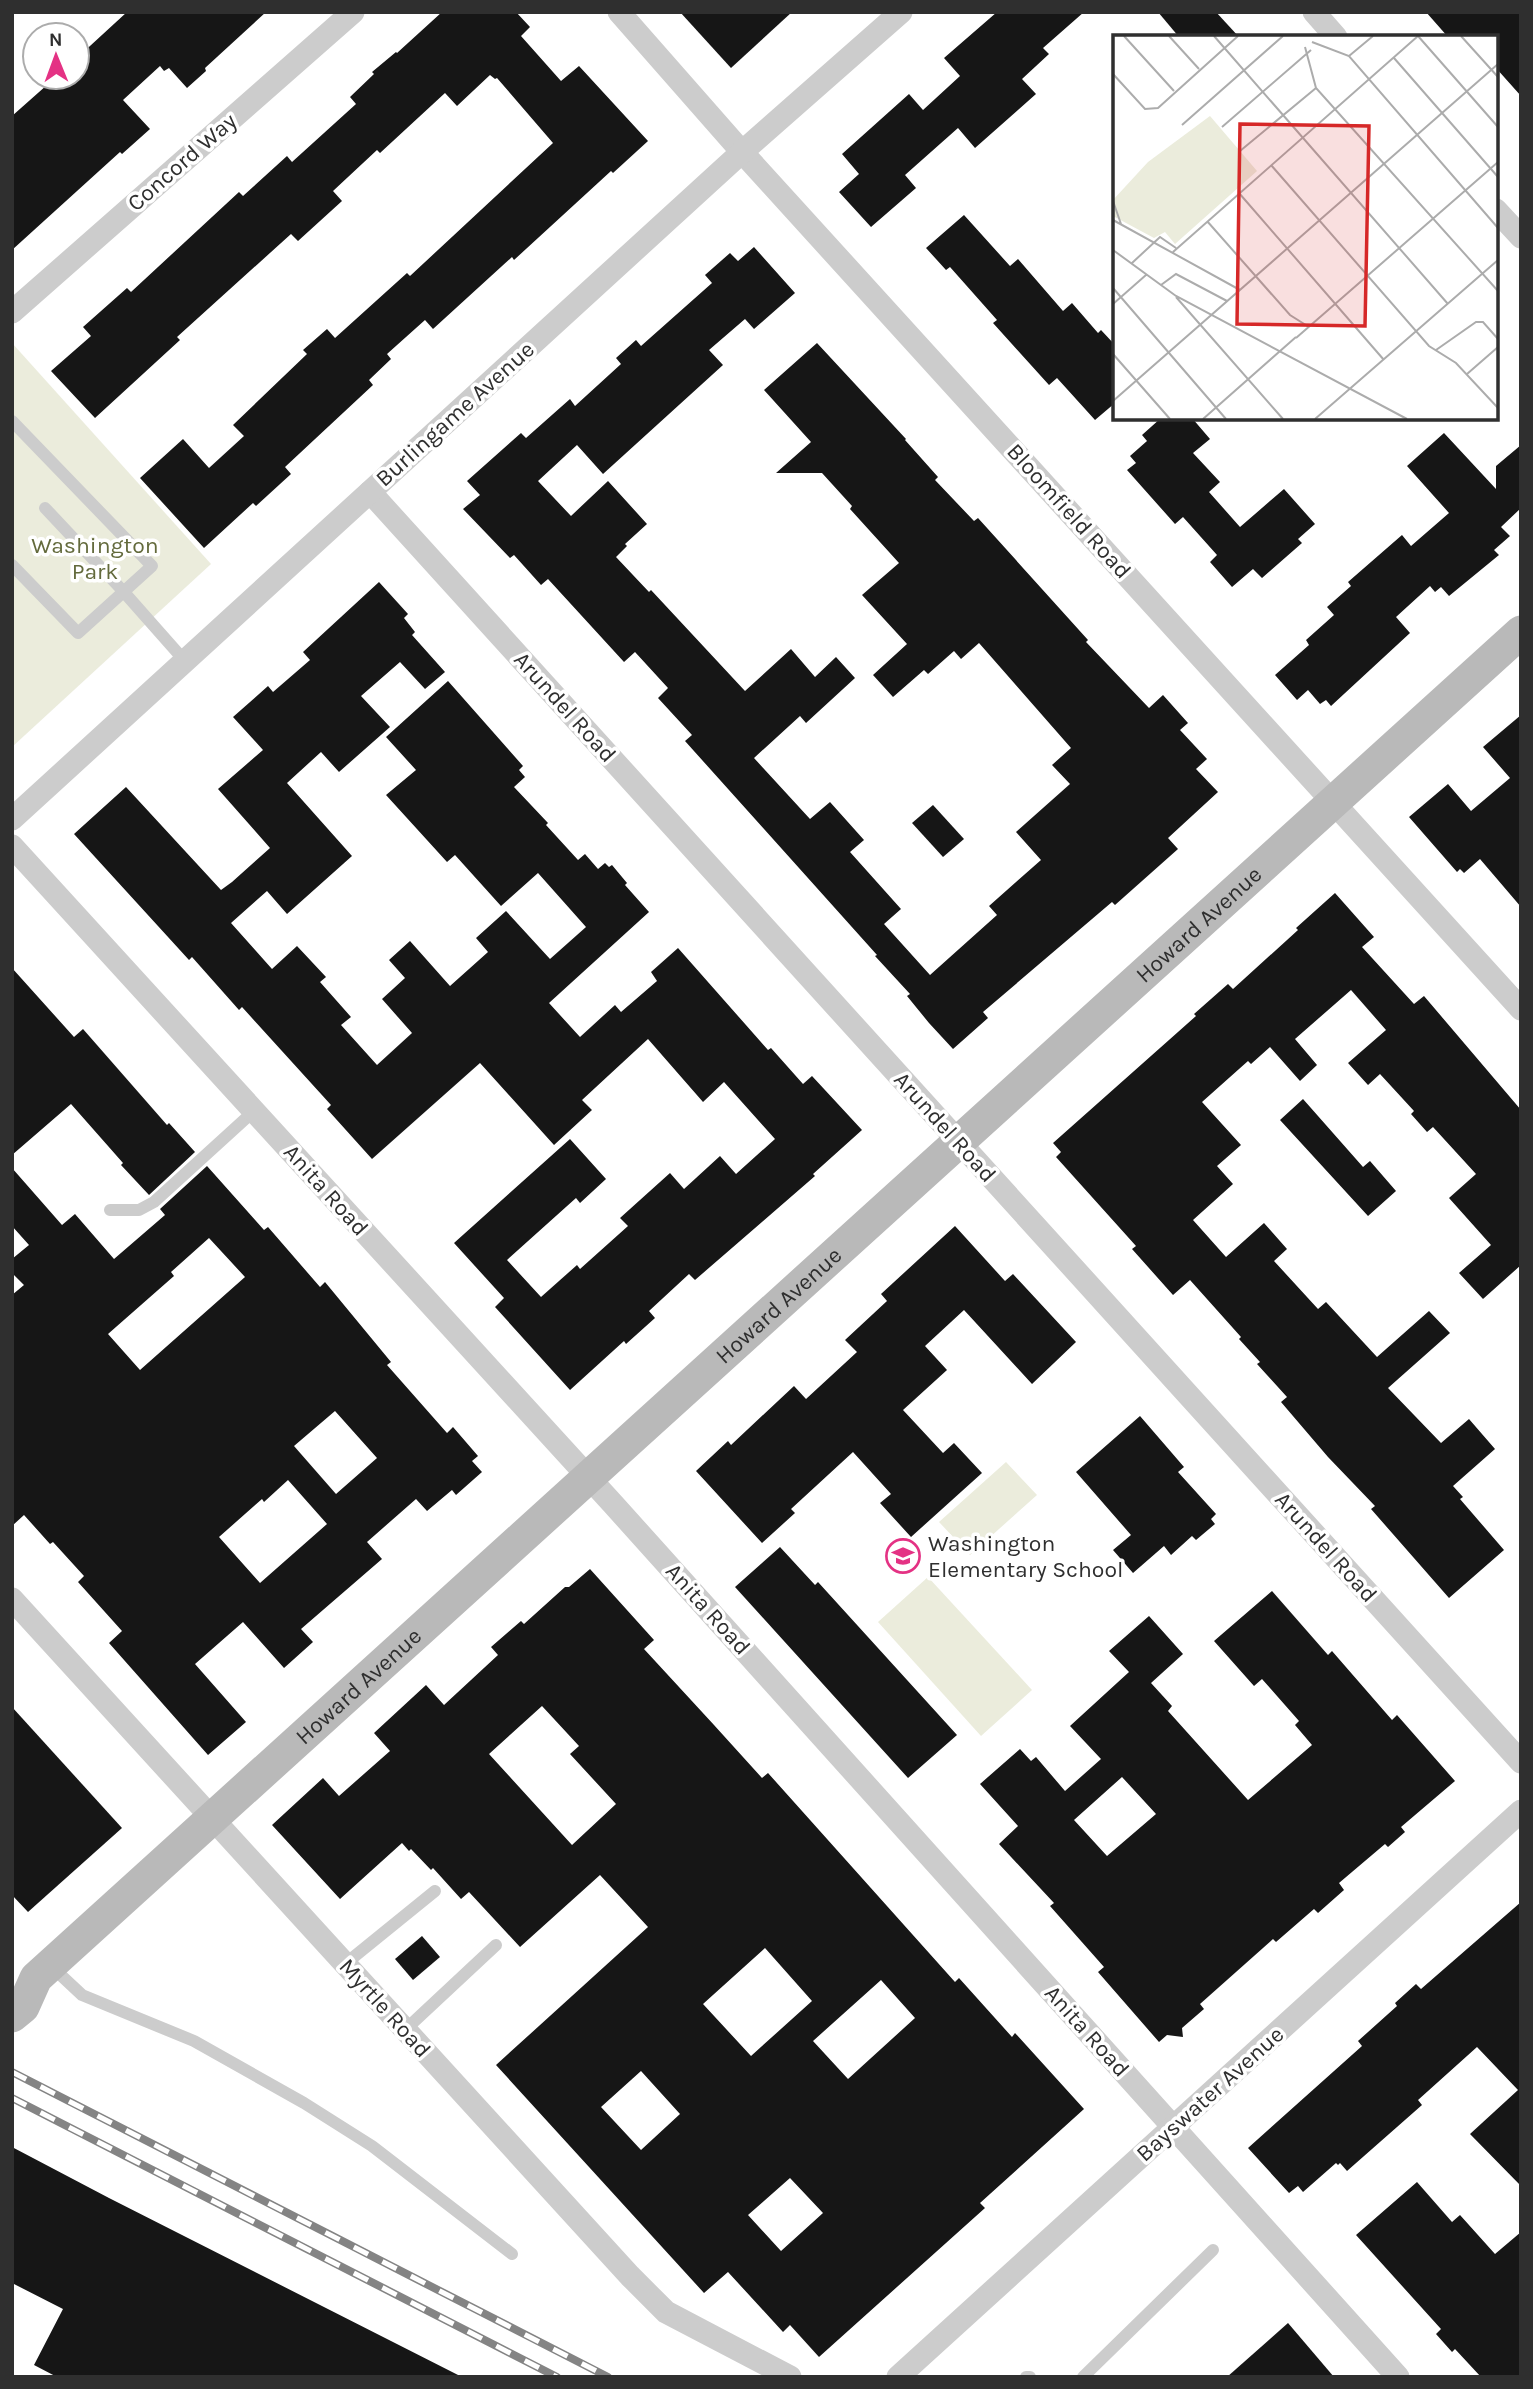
<svg xmlns="http://www.w3.org/2000/svg" width="1533" height="2389" viewBox="0 0 1533 2389" font-family="Karla,sans-serif">
<style>
.green{fill:#ebecdc}
.building{fill:#161616;fill-rule:evenodd}
.lines{fill:none;stroke-linecap:round;stroke-linejoin:round}
.lane{stroke:#ccc;stroke-width:12}
.street{stroke:#ccc;stroke-width:23}
.secondary{stroke:#b9b9b9;stroke-width:33}
.rail-casing{stroke:#848484;stroke-width:8}
.rail{stroke:#fff;stroke-width:5;stroke-dasharray:16;stroke-linecap:butt}
.labels{text-anchor:middle;dominant-baseline:central;stroke-width:7;stroke-linejoin:round;paint-order:stroke}
.street-label{font-size:23px;fill:#2f2f2f;stroke:#fff}
.park-label{font-size:23px;fill:#636a3c;stroke:#fff}
.poi-label{font-size:23px;fill:#2f2f2f;stroke:#fff;text-anchor:start}
.inset-road{fill:none;stroke:#acacac;stroke-width:2}
.view{fill:#d62828;fill-opacity:0.15;stroke:#d62828;stroke-width:3.5}
.inset-edge{fill:none;stroke:#2f2f2f;stroke-width:3.5}
</style>
<rect width="100%" height="100%" fill="#fff"/>
<g class="green">
<path d="M 12,343 L 211,564 L 12,747 Z"/>
<path d="M 1006,1462 L 1037,1495 L 970,1555 L 939,1522 Z"/>
<path d="M 928,1577 L 1032,1690 L 981,1736 L 878,1622 Z"/>
</g>
<g class="building">
<path d="M 127,12 L 266,12 L 205,68 L 206,71 L 187,88 L 169,68 L 164,71 L 160,66 L 123,100 L 150,129 L 122,154 L 120,152 L 12,250 L 12,116 L 56,77 L 77,77 L 78,57 Z"/>
<path d="M 442,12 L 516,12 L 530,27 L 521,36 L 561,81 L 579,66 L 648,141 L 613,173 L 611,171 L 514,260 L 512,257 L 433,329 L 425,320 L 387,354 L 391,359 L 369,380 L 373,385 L 285,467 L 291,474 L 256,506 L 253,503 L 204,548 L 140,478 L 183,439 L 209,468 L 244,436 L 233,425 L 307,354 L 303,350 L 327,329 L 335,338 L 407,273 L 410,276 L 553,143 L 497,78 L 495,79 L 490,75 L 457,106 L 445,93 L 380,153 L 377,150 L 333,191 L 342,201 L 298,241 L 291,234 L 177,337 L 180,340 L 95,418 L 51,371 L 91,336 L 83,327 L 127,288 L 131,292 L 239,192 L 243,196 L 287,156 L 292,162 L 356,104 L 350,97 L 374,74 L 372,72 L 396,52 L 397,53 Z"/>
<path d="M 680,12 L 792,12 L 731,68 Z"/>
<path d="M 997,12 L 1084,12 L 1043,48 L 1049,54 L 1022,79 L 1036,94 L 975,148 L 958,128 L 905,175 L 916,188 L 871,227 L 839,192 L 859,174 L 842,154 L 909,94 L 923,110 L 960,76 L 944,58 Z"/>
<path d="M 1158,12 L 1216,12 L 1239,37 L 1179,37 Z"/>
<path d="M 1426,12 L 1521,12 L 1521,96 L 1496,68 L 1496,37 L 1448,37 Z"/>
<path d="M 964,215 L 1010,266 L 1018,259 L 1063,311 L 1072,303 L 1098,333 L 1101,330 L 1115,345 L 1115,403 L 1095,420 L 1057,378 L 1049,385 L 993,323 L 997,320 L 950,267 L 946,270 L 926,248 Z"/>
<path d="M 754,247 L 795,293 L 754,329 L 745,319 L 709,350 L 723,365 L 603,474 L 577,445 L 538,481 L 571,516 L 608,481 L 647,524 L 625,544 L 627,546 L 616,557 L 649,592 L 651,590 L 745,691 L 791,649 L 815,677 L 836,657 L 855,678 L 806,723 L 800,716 L 754,758 L 810,819 L 830,802 L 864,840 L 850,852 L 901,909 L 884,924 L 930,975 L 997,915 L 989,906 L 1041,860 L 1016,832 L 1070,784 L 1052,765 L 1071,748 L 979,643 L 961,659 L 954,651 L 928,674 L 924,670 L 893,697 L 873,675 L 907,644 L 862,595 L 899,563 L 850,509 L 852,506 L 822,473 L 776,473 L 811,442 L 764,390 L 817,343 L 906,439 L 905,440 L 938,477 L 935,480 L 974,521 L 978,518 L 1088,640 L 1086,642 L 1149,708 L 1163,695 L 1188,723 L 1180,730 L 1207,759 L 1196,769 L 1218,792 L 1168,838 L 1178,849 L 1115,905 L 1112,902 L 983,1012 L 988,1018 L 953,1049 L 929,1023 L 907,996 L 910,994 L 875,956 L 877,955 L 685,741 L 692,735 L 658,698 L 668,688 L 635,652 L 624,662 L 548,579 L 541,585 L 514,555 L 510,558 L 463,509 L 480,495 L 467,481 L 521,433 L 526,438 L 570,399 L 575,406 L 621,364 L 616,358 L 636,340 L 641,346 L 712,283 L 705,275 L 730,253 L 738,261 Z"/>
<path d="M 1161,418 L 1192,418 L 1210,439 L 1193,453 L 1220,482 L 1209,492 L 1240,527 L 1284,489 L 1315,524 L 1298,539 L 1302,543 L 1262,578 L 1253,569 L 1232,587 L 1210,562 L 1217,555 L 1183,517 L 1175,524 L 1127,470 L 1136,463 L 1130,456 L 1147,441 L 1142,435 Z"/>
<path d="M 1444,433 L 1496,489 L 1496,466 L 1521,445 L 1521,508 L 1501,527 L 1510,536 L 1494,550 L 1499,555 L 1449,596 L 1441,587 L 1435,592 L 1430,586 L 1396,617 L 1410,633 L 1331,706 L 1326,700 L 1320,704 L 1308,690 L 1297,700 L 1275,675 L 1309,645 L 1306,640 L 1334,615 L 1327,607 L 1351,586 L 1348,582 L 1402,535 L 1411,546 L 1449,513 L 1407,466 Z"/>
<path d="M 379,582 L 408,614 L 404,618 L 415,632 L 412,635 L 445,672 L 425,689 L 400,662 L 361,696 L 390,727 L 339,772 L 321,752 L 287,783 L 352,856 L 287,914 L 267,891 L 231,923 L 272,969 L 297,946 L 326,977 L 320,982 L 351,1017 L 341,1025 L 377,1065 L 412,1033 L 382,999 L 405,978 L 389,960 L 410,941 L 450,986 L 488,952 L 476,938 L 506,911 L 550,959 L 586,927 L 538,873 L 501,906 L 455,855 L 447,862 L 386,795 L 416,770 L 386,737 L 448,681 L 523,766 L 519,770 L 525,777 L 514,787 L 548,823 L 546,825 L 578,860 L 585,854 L 598,869 L 605,863 L 609,867 L 612,865 L 627,883 L 625,885 L 649,912 L 549,1003 L 580,1037 L 615,1005 L 621,1012 L 657,981 L 651,972 L 678,948 L 768,1050 L 771,1048 L 803,1084 L 812,1076 L 862,1130 L 813,1174 L 815,1176 L 695,1280 L 689,1274 L 649,1311 L 655,1318 L 626,1344 L 624,1341 L 570,1390 L 495,1307 L 504,1298 L 454,1243 L 570,1139 L 606,1179 L 580,1203 L 576,1198 L 507,1260 L 541,1297 L 577,1265 L 580,1269 L 628,1226 L 620,1218 L 670,1173 L 684,1189 L 720,1156 L 736,1174 L 775,1139 L 724,1082 L 703,1102 L 648,1039 L 582,1100 L 592,1110 L 554,1145 L 480,1063 L 372,1159 L 327,1109 L 331,1105 L 242,1007 L 239,1010 L 192,957 L 189,960 L 74,834 L 126,787 L 221,890 L 232,882 L 270,848 L 218,789 L 263,750 L 233,717 L 268,686 L 273,692 L 310,660 L 303,652 Z"/>
<path d="M 1521,715 L 1521,907 L 1480,859 L 1464,873 L 1460,869 L 1457,872 L 1409,817 L 1448,784 L 1471,811 L 1510,778 L 1483,747 Z"/>
<path d="M 933,805 L 964,839 L 943,857 L 912,823 Z"/>
<path d="M 1335,893 L 1374,937 L 1362,947 L 1414,1004 L 1424,996 L 1521,1110 L 1521,1265 L 1483,1299 L 1459,1273 L 1491,1245 L 1449,1198 L 1476,1174 L 1433,1127 L 1427,1132 L 1411,1114 L 1414,1111 L 1380,1074 L 1368,1085 L 1348,1063 L 1386,1030 L 1351,990 L 1295,1039 L 1317,1065 L 1300,1081 L 1270,1047 L 1251,1064 L 1248,1061 L 1202,1102 L 1241,1145 L 1217,1166 L 1233,1184 L 1193,1220 L 1226,1257 L 1264,1223 L 1287,1249 L 1274,1261 L 1318,1309 L 1326,1302 L 1377,1357 L 1429,1311 L 1450,1333 L 1388,1388 L 1441,1443 L 1469,1419 L 1495,1449 L 1453,1486 L 1463,1497 L 1460,1499 L 1504,1550 L 1449,1598 L 1371,1509 L 1375,1506 L 1328,1457 L 1281,1402 L 1287,1397 L 1257,1364 L 1260,1362 L 1239,1339 L 1241,1337 L 1190,1280 L 1173,1295 L 1132,1249 L 1136,1246 L 1056,1157 L 1061,1152 L 1053,1143 L 1196,1016 L 1194,1014 L 1228,984 L 1233,989 L 1298,930 L 1296,928 Z"/>
<path d="M 12,968 L 74,1037 L 83,1029 L 167,1125 L 169,1123 L 195,1152 L 149,1195 L 121,1165 L 123,1163 L 71,1104 L 12,1155 Z"/>
<path d="M 1303,1099 L 1363,1167 L 1370,1161 L 1396,1191 L 1368,1216 L 1280,1120 Z"/>
<path d="M 207,1166 L 264,1230 L 268,1227 L 320,1287 L 325,1282 L 391,1362 L 387,1365 L 447,1433 L 453,1427 L 478,1456 L 472,1461 L 482,1472 L 456,1495 L 452,1490 L 427,1511 L 416,1499 L 367,1542 L 382,1559 L 301,1629 L 313,1642 L 284,1668 L 243,1622 L 195,1664 L 246,1722 L 208,1755 L 109,1643 L 122,1631 L 78,1582 L 84,1576 L 53,1542 L 50,1544 L 24,1515 L 12,1526 L 12,1295 L 24,1285 L 12,1273 L 12,1259 L 29,1245 L 12,1226 L 12,1168 L 62,1225 L 75,1214 L 114,1259 L 165,1215 L 160,1209 ZM 209,1238 L 245,1277 L 140,1370 L 108,1334 L 174,1276 L 171,1272 ZM 335,1411 L 377,1458 L 336,1494 L 294,1446 ZM 288,1480 L 327,1524 L 260,1583 L 219,1537 L 262,1499 L 264,1502 Z"/>
<path d="M 955,1226 L 1005,1281 L 1013,1274 L 1076,1342 L 1032,1384 L 964,1310 L 925,1346 L 947,1370 L 903,1410 L 943,1453 L 954,1443 L 982,1473 L 911,1537 L 880,1503 L 891,1494 L 853,1452 L 791,1509 L 795,1513 L 762,1543 L 696,1471 L 728,1441 L 731,1445 L 794,1386 L 806,1399 L 857,1352 L 845,1340 L 887,1301 L 881,1294 Z"/>
<path d="M 1140,1416 L 1184,1467 L 1178,1472 L 1216,1514 L 1211,1519 L 1215,1524 L 1196,1540 L 1192,1536 L 1171,1555 L 1164,1546 L 1133,1573 L 1113,1550 L 1131,1535 L 1076,1472 Z"/>
<path d="M 780,1547 L 815,1585 L 818,1582 L 957,1735 L 908,1778 L 735,1587 Z"/>
<path d="M 590,1569 L 654,1640 L 644,1649 L 714,1725 L 762,1778 L 768,1773 L 955,1982 L 959,1978 L 1012,2037 L 1015,2033 L 1084,2109 L 980,2203 L 985,2208 L 819,2357 L 790,2325 L 783,2332 L 728,2272 L 704,2293 L 496,2065 L 648,1927 L 600,1875 L 520,1947 L 469,1892 L 461,1899 L 433,1868 L 431,1870 L 411,1849 L 409,1851 L 402,1843 L 340,1899 L 272,1825 L 323,1778 L 339,1796 L 390,1751 L 374,1733 L 426,1685 L 444,1705 L 498,1655 L 491,1647 L 521,1621 L 524,1624 L 565,1587 L 569,1587 ZM 542,1706 L 579,1746 L 570,1754 L 616,1804 L 572,1845 L 489,1754 ZM 765,1948 L 812,2001 L 751,2056 L 703,2004 ZM 881,1980 L 915,2018 L 848,2079 L 813,2041 ZM 641,2071 L 680,2114 L 641,2150 L 601,2107 ZM 790,2178 L 823,2213 L 781,2251 L 748,2215 Z"/>
<path d="M 1272,1591 L 1328,1655 L 1332,1651 L 1392,1720 L 1397,1715 L 1455,1781 L 1401,1827 L 1405,1832 L 1388,1847 L 1385,1844 L 1339,1883 L 1344,1890 L 1318,1913 L 1314,1909 L 1276,1942 L 1273,1939 L 1200,2004 L 1204,2009 L 1182,2028 L 1183,2037 L 1167,2035 L 1159,2042 L 1098,1972 L 1104,1967 L 1050,1906 L 1054,1903 L 999,1844 L 1018,1826 L 980,1784 L 1020,1749 L 1031,1761 L 1036,1757 L 1065,1791 L 1101,1759 L 1070,1726 L 1129,1672 L 1109,1651 L 1149,1616 L 1183,1654 L 1151,1683 L 1172,1706 L 1168,1711 L 1248,1800 L 1312,1745 L 1295,1725 L 1299,1721 L 1262,1679 L 1254,1686 L 1214,1641 ZM 1122,1777 L 1156,1814 L 1107,1856 L 1074,1820 Z"/>
<path d="M 12,1707 L 122,1828 L 28,1912 L 12,1895 Z"/>
<path d="M 1521,1902 L 1521,2186 L 1470,2134 L 1518,2090 L 1477,2047 L 1418,2100 L 1422,2105 L 1347,2171 L 1340,2163 L 1338,2165 L 1336,2163 L 1303,2192 L 1298,2186 L 1289,2193 L 1248,2148 L 1362,2046 L 1358,2041 L 1397,2006 L 1395,2003 L 1416,1984 L 1421,1989 Z"/>
<path d="M 422,1936 L 440,1957 L 413,1980 L 395,1959 Z"/>
<path d="M 12,2147 L 109,2198 L 462,2377 L 57,2377 L 34,2365 L 63,2309 L 12,2283 Z"/>
<path d="M 1417,2182 L 1452,2222 L 1460,2215 L 1495,2254 L 1521,2232 L 1521,2377 L 1481,2377 L 1455,2349 L 1452,2352 L 1436,2334 L 1441,2329 L 1356,2235 Z"/>
<path d="M 1288,2323 L 1334,2377 L 1227,2377 Z"/>
</g>
<g class="lines">
<g class="lane">
<path d="M 12,421 L 152,566 L 78,633 L 12,565"/>
<path d="M 45,508 L 123,591 L 184,660"/>
<path d="M 110,1210 L 139,1210 L 154,1202 L 254,1111"/>
<path d="M 345,1964 L 435,1891"/>
<path d="M 51,1966 L 82,1995 L 194,2041 L 304,2103 L 372,2146 L 512,2254"/>
<path d="M 405,2030 L 496,1945"/>
<path d="M 1026,2377 L 1030,2377"/>
<path d="M 1083,2377 L 1213,2250"/>
</g>
<g class="street">
<path d="M 619,12 L 742,152 L 1521,1009"/>
<path d="M 1314,12 L 1336,37"/>
<path d="M 1496,210 L 1521,237"/>
<path d="M 12,312 L 353,12"/>
<path d="M 370,492 L 1521,1762"/>
<path d="M 12,819 L 742,152 L 901,12"/>
<path d="M 12,846 L 613,1504 L 1398,2377"/>
<path d="M 12,1599 L 630,2276 L 666,2312 L 790,2377"/>
<path d="M 898,2377 L 1521,1811"/>
</g>
<path class="secondary" id="s1" d="M 12,2016 L 23,2007 L 36,1978 L 1521,632"/>
<g class="rail-casing">
<g id="rail">
<path d="M 12,2072 L 608,2377"/>
<path d="M 12,2098 L 557,2377"/>
</g>
</g>
<use href="#rail" class="rail"/>
</g>
<defs>
<g id="school-ring" transform="scale(1.75)"><circle r="9.5" fill="#fff" stroke="#e43284" stroke-width="1.5"/><path d="M0-5L7-2L0 1L-7-2ZM-4 1L0 2.5L4 1V4Q0 6-4 4Z" fill="#e43284"/></g>
</defs>
<g fill-rule="evenodd">
<use href="#school-ring" x="903" y="1556"/>
</g>
<g class="labels">
<g class="street-label">
<text transform="translate(182 162) rotate(-41)">Concord Way</text>
<text transform="translate(455 414) rotate(-42)">Burlingame Avenue</text>
<text transform="translate(1069 511) rotate(48)">Bloomfield Road</text>
<text transform="translate(565 707) rotate(48)">Arundel Road</text>
<text stroke="none"><textPath href="#s1" startOffset="1615">Howard Avenue</textPath></text>
<text transform="translate(945 1127) rotate(48)">Arundel Road</text>
<text transform="translate(326 1190) rotate(48)">Anita Road</text>
<text stroke="none"><textPath href="#s1" startOffset="1048">Howard Avenue</textPath></text>
<text transform="translate(1326 1547) rotate(48)">Arundel Road</text>
<text transform="translate(708 1609) rotate(48)">Anita Road</text>
<text stroke="none"><textPath href="#s1" startOffset="481">Howard Avenue</textPath></text>
<text transform="translate(385 2008) rotate(48)">Myrtle Road</text>
<text transform="translate(1087 2031) rotate(48)">Anita Road</text>
<text transform="translate(1210 2094) rotate(-42)">Bayswater Avenue</text>
</g>
<g class="park-label">
<text x="95" y="545">Washington<tspan x="95" dy="26">Park</tspan></text>
</g>
<g class="poi-label">
<text x="928" y="1543">Washington<tspan x="928" dy="26">Elementary School</tspan></text>
</g>
</g>
<g transform="translate(1113 35)">
<rect width="385" height="385" fill="#fff"/>
<path d="M 97,81 L 144,136 L 62,209 L 52,197 L 41,203 L 0,181 L 0,165 L 35,127 Z" fill="#ebecdc"/>
<path class="inset-road" d="M 11,1 L 61,56M 56,1 L 86,34M 101,1 L 335,269M 305,1 L 385,92M 348,1 L 385,42M 199,7 L 236,21 L 385,193M 192,12 L 203,53 L 385,256M 236,21 L 260,1M 281,23 L 385,142M 0,39 L 32,74 L 45,73 L 125,1M 69,90 L 170,1M 109,92 L 198,15M 127,116 L 203,53M 158,130 L 316,311 L 343,328 L 385,373M 126,158 L 271,325M 0,166 L 8,189M 0,185 L 127,255M 94,186 L 177,280 L 196,292M 0,215 L 63,261 L 294,384M 60,217 L 305,1M 19,228 L 47,202 L 63,213M 48,250 L 63,239 L 114,266M 0,253 L 113,384M 63,262 L 170,384M 0,269 L 33,240M 183,303 L 385,127M 323,315 L 363,287 L 370,287 L 385,304M 0,319 L 57,384M 354,339 L 385,312M 0,366 L 385,29M 90,384 L 183,302M 202,384 L 385,225"/>
<path class="view" d="M 127,89 L 256,91 L 252,291 L 124,289 Z"/>
<rect width="385" height="385" class="inset-edge"/>
</g>
<rect width="1533" height="2389" fill="none" stroke="#2f2f2f" stroke-width="28"/>
<g transform="translate(56 56) rotate(359)"><circle r="33" fill="#ffffff" stroke="#acacac" stroke-width="2"/>
<path d="M0-5L12 26L0 18L-12 26Z" fill="#e43284"/>
<text y="-10" font-size="19" font-weight="bold" text-anchor="middle" fill="#2f2f2f">N</text>
</g>
</svg>
